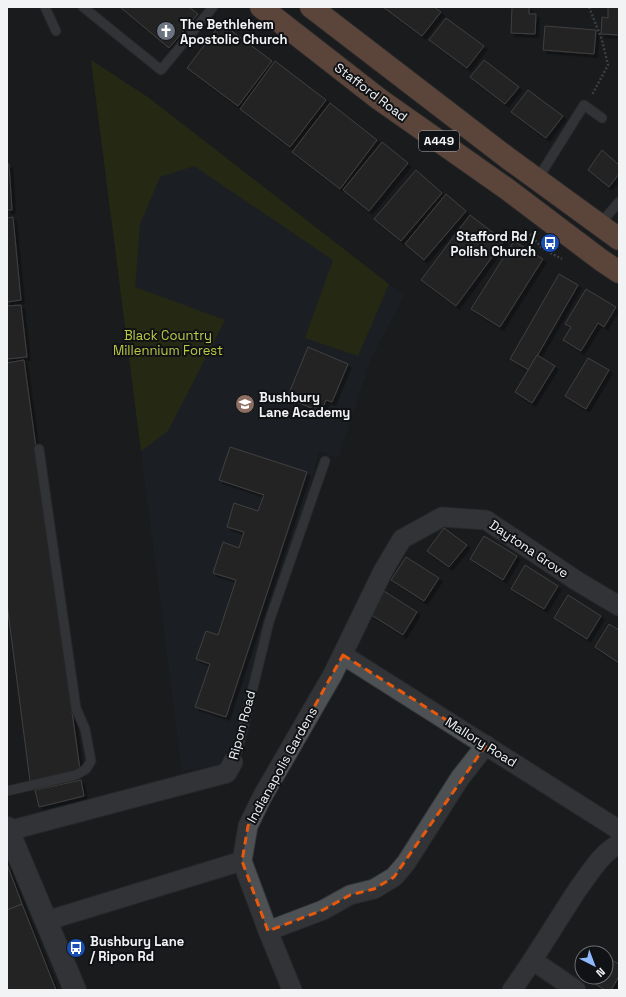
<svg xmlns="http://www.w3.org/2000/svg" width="626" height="997" viewBox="0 0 626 997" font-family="'Space Grotesk',sans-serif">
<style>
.built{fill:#1e252b}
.green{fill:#343806}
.building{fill:#322e2d;stroke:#706b6a;filter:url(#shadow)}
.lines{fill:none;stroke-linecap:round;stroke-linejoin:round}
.service-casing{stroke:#343537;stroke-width:11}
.minor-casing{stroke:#343537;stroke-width:21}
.tertiary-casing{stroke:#343537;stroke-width:24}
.trunk-casing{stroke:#343537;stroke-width:24}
.path{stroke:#67696c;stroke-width:2.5;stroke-dasharray:2 2;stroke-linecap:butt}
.service{stroke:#4e5154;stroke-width:9}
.minor{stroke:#4e5154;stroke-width:19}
.tertiary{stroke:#4e5154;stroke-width:22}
.trunk{stroke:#ab765b;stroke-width:22}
.marked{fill:none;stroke:#e8590c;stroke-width:3;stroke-dasharray:8 5;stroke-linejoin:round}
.labels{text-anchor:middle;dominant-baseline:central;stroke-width:4;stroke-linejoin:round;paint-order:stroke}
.shield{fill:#101215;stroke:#aeb0b2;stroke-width:1}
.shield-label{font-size:12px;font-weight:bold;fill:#f1f3f5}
.poi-label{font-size:13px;font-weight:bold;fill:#f1f3f5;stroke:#101215;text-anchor:start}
.street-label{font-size:13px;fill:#f1f3f5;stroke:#101215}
.park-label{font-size:13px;fill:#beca43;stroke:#101215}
</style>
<defs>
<filter id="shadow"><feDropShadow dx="3.5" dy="3.5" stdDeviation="0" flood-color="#0009"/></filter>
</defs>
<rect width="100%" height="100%" fill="#191b1e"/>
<path class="built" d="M 91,60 L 149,98 L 404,296 L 371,358 L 338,458 L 319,451 L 240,761 L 182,771 Z"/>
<path class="green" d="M 91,60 L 149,98 L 389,284 L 358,356 L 305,338 L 333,260 L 194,166 L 160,177 L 140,224 L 135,287 L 225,320 L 168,431 L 141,451 Z"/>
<g class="building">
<path d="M 120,7 L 189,7 L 198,14 L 169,48 Z"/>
<path d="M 383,7 L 434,7 L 441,12 L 422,36 Z"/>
<path d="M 512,7 L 529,7 L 529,14 L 536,14 L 535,34 L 511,33 Z"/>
<path d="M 608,7 L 619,7 L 619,35 L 601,34 L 602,17 L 608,18 Z"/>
<path d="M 446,18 L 484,46 L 467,68 L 429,40 Z"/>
<path d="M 221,23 L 272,61 L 238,106 L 187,68 Z"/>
<path d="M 545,26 L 596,30 L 594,54 L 543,50 Z"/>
<path d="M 484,60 L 519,87 L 505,104 L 470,77 Z"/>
<path d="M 275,61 L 326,100 L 290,147 L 240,109 Z"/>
<path d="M 528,90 L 563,116 L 546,138 L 511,112 Z"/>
<path d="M 330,103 L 377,140 L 340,189 L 292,152 Z"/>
<path d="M 382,142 L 408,163 L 369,211 L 343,190 Z"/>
<path d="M 602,150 L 619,165 L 619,174 L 609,187 L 588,170 Z"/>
<path d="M 7,164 L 9,164 L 12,210 L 7,210 Z"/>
<path d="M 416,170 L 442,193 L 401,241 L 374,219 Z"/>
<path d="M 446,194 L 466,211 L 424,260 L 405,244 Z"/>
<path d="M 470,215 L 504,241 L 456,306 L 421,280 Z"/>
<path d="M 13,217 L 21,300 L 7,302 L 7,218 Z"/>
<path d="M 514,241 L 543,259 L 500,327 L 471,309 Z"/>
<path d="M 559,274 L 578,285 L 529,370 L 510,359 Z"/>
<path d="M 586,289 L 616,307 L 604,327 L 598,323 L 581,351 L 563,340 L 571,327 L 565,324 Z"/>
<path d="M 21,305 L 27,357 L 7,359 L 7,306 Z"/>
<path d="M 308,347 L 348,364 L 332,402 L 326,400 L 321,412 L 287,398 Z"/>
<path d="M 537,355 L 555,366 L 532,403 L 515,392 Z"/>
<path d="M 588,358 L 609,370 L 586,409 L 565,396 Z"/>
<path d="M 24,360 L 80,770 L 30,781 L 7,604 L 7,363 Z"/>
<path d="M 230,447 L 307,472 L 226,717 L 195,707 L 210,664 L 196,659 L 206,631 L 218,635 L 236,580 L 213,573 L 223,542 L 239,548 L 244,532 L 227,527 L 234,503 L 258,511 L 264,495 L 219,480 Z"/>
<path d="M 444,528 L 467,545 L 449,567 L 427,551 Z"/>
<path d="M 484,536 L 517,556 L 503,580 L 470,559 Z"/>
<path d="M 406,557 L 439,578 L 424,601 L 391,580 Z"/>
<path d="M 525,565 L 558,586 L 544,609 L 511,589 Z"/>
<path d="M 384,591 L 417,612 L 403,635 L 370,614 Z"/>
<path d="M 568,595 L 601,616 L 587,639 L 554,618 Z"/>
<path d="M 609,624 L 619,630 L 619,663 L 595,647 Z"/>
<path d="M 81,780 L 84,796 L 39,807 L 35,790 Z"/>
<path d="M 7,864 L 22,904 L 7,910 Z"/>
<path d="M 22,904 L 56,990 L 7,990 L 7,910 Z"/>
<path d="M 606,957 L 619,964 L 619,976 L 611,990 L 605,990 L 584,977 L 606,977 Z"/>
</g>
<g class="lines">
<g class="service-casing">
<g id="service">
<path d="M 45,7 L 56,31"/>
<path d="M 83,7 L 161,70 L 213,7"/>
<path d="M 537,180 L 584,105 L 602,118"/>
<path d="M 599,225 L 619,202"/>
<path d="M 233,762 L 238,749 L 269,622 L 325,461"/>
<path d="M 7,791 L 76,775 L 86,769 L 91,761 L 85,729 L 76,708 L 39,449"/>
</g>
</g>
<g class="minor-casing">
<g id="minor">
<path d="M 343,655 L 619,830"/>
<path d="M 8,831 L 227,773 L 233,762"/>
<path d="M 46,921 L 242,861"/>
<path d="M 268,931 L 323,910 L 350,895 L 374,889 L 394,877 L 406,863 L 460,778 L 486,745"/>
<path d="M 530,965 L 538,964 L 576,990"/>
<path d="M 292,990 L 268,931 L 242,861 L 248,826 L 262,797 L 333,674 L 383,571 L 402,539 L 442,517 L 486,520 L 577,581 L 619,606"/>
<path d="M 512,990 C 536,957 556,922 578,889 C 589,874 603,851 619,844"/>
</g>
</g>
<g class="tertiary-casing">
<path id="tertiary" d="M 7,828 L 75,990"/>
</g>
<g class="trunk-casing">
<g id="trunk">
<path d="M 261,7 L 379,99 L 507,189 L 601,260 L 619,272"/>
<path d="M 311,7 L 509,159 L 619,239"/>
</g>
</g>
<g class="path">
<path d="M 589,7 L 602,40 L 608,65 L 592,95"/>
<path d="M 530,234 L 543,249 L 562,259"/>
</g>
<use href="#service" class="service"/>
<use href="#minor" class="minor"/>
<use href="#tertiary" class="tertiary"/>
<use href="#trunk" class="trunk"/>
</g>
<path d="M0 0H626V997H0ZM 343,655 L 486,745 L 394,877 L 374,889 L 350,895 L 323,910 L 268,931 L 242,861 L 248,826 Z" fill="#191b1e" fill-opacity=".55" fill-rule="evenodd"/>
<path class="marked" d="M 343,655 L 486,745 L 394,877 L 374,889 L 350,895 L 323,910 L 268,931 L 242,861 L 248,826 Z"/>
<defs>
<g id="church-disc" transform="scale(1)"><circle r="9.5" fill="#6b7280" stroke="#101215"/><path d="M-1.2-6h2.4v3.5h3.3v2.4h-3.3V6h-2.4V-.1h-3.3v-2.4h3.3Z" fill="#fff"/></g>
<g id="bus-disc" transform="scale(1)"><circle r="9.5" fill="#1a4fb4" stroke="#101215"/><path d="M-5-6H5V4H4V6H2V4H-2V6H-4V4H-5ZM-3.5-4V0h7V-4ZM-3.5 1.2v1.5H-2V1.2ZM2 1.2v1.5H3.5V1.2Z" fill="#fff"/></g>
<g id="school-disc" transform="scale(1)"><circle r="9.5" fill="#8d6e63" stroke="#101215"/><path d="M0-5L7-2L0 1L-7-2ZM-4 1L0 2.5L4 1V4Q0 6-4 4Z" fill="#fff"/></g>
</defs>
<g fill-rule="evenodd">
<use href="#church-disc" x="166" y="31"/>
<use href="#bus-disc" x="550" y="243"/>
<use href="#school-disc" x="245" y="404"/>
<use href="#bus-disc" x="76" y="948"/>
</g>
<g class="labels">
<rect class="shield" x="419" y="131" width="40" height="20" rx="3"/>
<g class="shield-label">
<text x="439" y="141">A449</text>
</g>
<g class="poi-label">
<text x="180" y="24">The Bethlehem<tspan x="180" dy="15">Apostolic Church</tspan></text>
<text x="536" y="236" text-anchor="end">Stafford Rd /<tspan x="536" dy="15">Polish Church</tspan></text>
<text x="259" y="397">Bushbury<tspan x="259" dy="15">Lane Academy</tspan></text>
<text x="90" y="941">Bushbury Lane<tspan x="90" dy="15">/ Ripon Rd</tspan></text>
</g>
<g class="street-label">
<text transform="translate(371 92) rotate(37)">Stafford Road</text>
<text transform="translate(529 549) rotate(34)">Daytona Grove</text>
<text transform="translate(242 725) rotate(-75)">Ripon Road</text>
<text transform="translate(481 742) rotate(32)">Mallory Road</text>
<text transform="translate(282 765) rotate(-61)">Indianapolis Gardens</text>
</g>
<g class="park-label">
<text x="168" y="335">Black Country<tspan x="168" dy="15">Millennium Forest</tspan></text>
</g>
</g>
<rect width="626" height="997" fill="none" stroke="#f1f3f5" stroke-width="16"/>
<g transform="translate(594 965) rotate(138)"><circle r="19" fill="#101215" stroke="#6a6c6f"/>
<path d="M0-3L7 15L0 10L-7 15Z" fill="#8fb8fd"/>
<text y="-6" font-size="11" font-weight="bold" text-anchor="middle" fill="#f1f3f5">N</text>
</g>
</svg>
